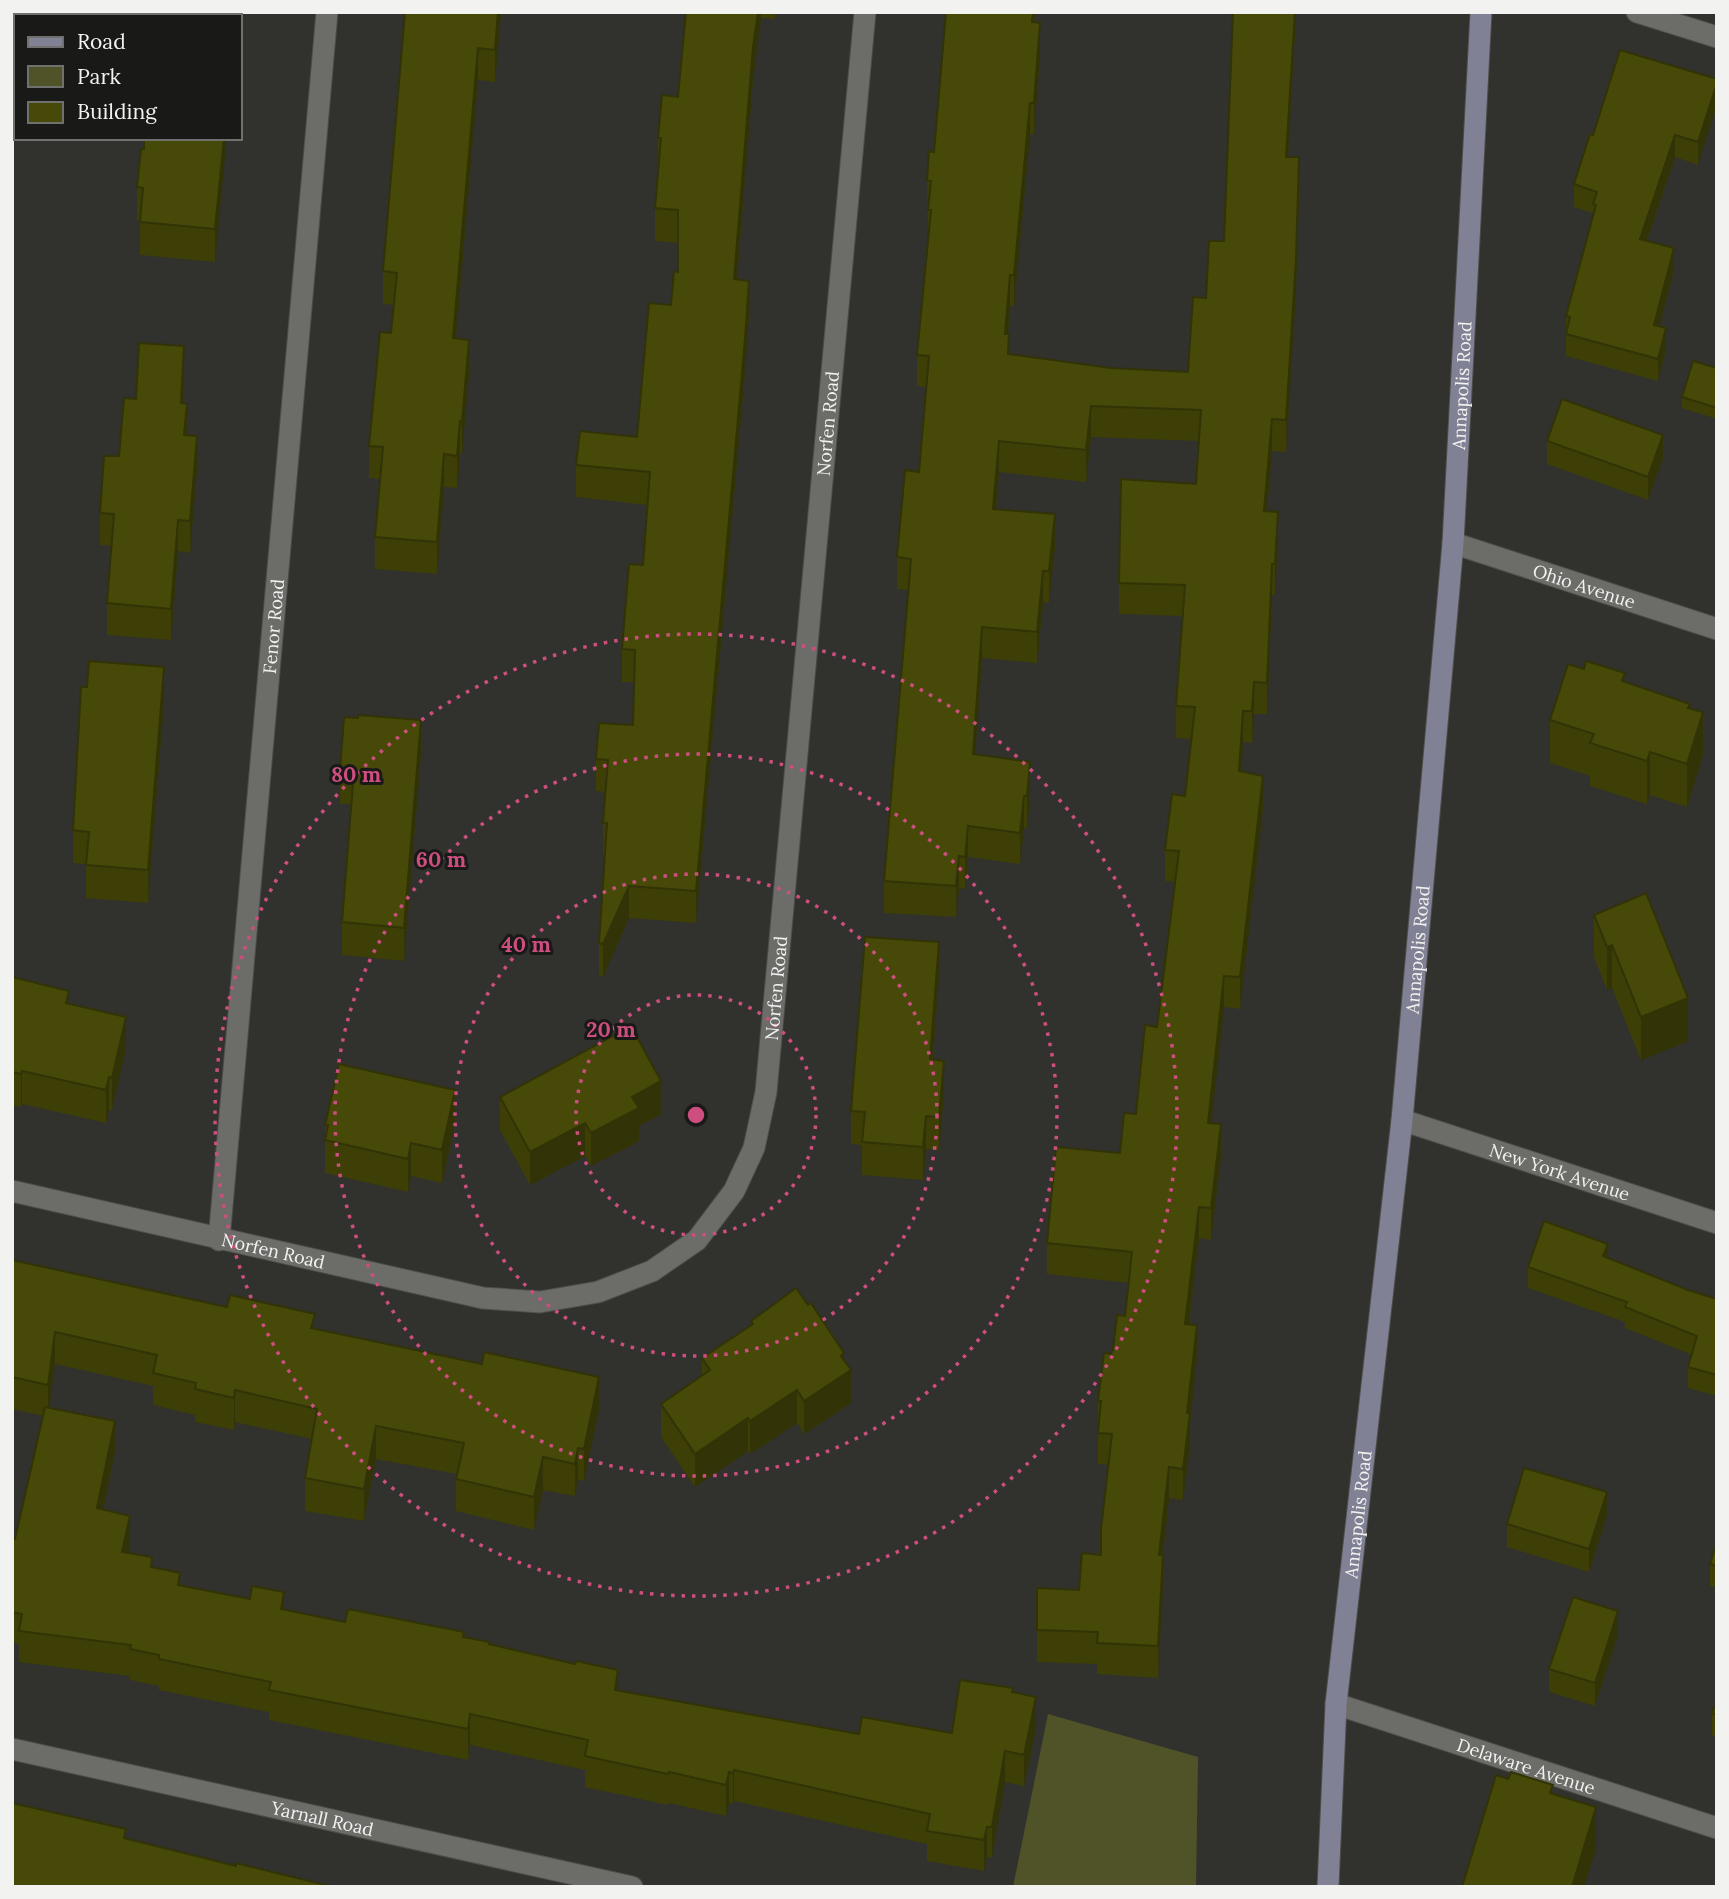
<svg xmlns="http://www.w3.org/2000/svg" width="1729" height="1899" viewBox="0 0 1729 1899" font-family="Lora,serif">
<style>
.green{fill:#505327}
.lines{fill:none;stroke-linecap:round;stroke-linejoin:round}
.street-casing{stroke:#4d4d4a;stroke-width:23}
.secondary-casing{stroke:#4d4d4a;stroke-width:23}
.street{stroke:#6c6d69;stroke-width:21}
.secondary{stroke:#808195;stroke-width:21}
.wall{fill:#3d3f07}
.shaded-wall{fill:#323306}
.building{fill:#474908;stroke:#323306;stroke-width:2}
.ring{fill:none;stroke:#ce4e80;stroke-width:3.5;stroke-dasharray:3.5 7}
.labels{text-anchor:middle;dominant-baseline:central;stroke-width:6;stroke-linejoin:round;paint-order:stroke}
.street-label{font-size:18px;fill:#f2f2f0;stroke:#191918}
.centre{fill:#ce4e80;stroke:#191918;stroke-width:3.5}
.ring-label{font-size:21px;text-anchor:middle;font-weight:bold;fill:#ce4e80;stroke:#191918;stroke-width:6;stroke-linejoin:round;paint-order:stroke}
</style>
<rect width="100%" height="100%" fill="#31312e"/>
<path class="green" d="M 1048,1714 L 1198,1757 L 1196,1887 L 1013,1887 Z"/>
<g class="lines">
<g class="street-casing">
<g id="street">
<path d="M 1637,12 L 1717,37"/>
<path id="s1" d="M 1453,543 L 1717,629"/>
<path id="s2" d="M 1402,1120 L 1717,1223"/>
<path id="s3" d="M 12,1191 L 483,1298 L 540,1302 L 598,1292 L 652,1271 L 697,1240 L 734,1191 L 754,1148 L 766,1092 L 865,12"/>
<path id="s4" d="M 219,1240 L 327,12"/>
<path id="s5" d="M 1336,1704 L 1717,1828"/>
<path id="s6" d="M 12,1749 L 632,1887"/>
</g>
</g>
<g class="secondary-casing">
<g id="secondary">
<path id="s7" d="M 1328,1887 L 1336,1704 L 1402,1120 L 1453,543 L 1481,12"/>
</g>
</g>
<use href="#street" class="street"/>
<use href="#secondary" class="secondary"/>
</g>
<g class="wall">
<path d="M 405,12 L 501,12 L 495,82 L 478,80 L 456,338 L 469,372 L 462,454 L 460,454 L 457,488 L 444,487 L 437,574 L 375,569 L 375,537 L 380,479 L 369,478 L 369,446 L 391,333 L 394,305 L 383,304 L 383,271 Z"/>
<path d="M 686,12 L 775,12 L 775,19 L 761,18 L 753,79 L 737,279 L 749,313 L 745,372 L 696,923 L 629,918 L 603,977 L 599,975 L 599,943 L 605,855 L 603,855 L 603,823 L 606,792 L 596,791 L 596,759 L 633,725 L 634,682 L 622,682 L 622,649 L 643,565 L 647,505 L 576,497 L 576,465 L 637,437 L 671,305 L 678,272 L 678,243 L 655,241 L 655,208 L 658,170 L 658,138 L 678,97 Z"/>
<path d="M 946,12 L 1035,12 L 1035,22 L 1040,54 L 1034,135 L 1030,134 L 1014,306 L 1010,306 L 1008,334 L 1009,354 L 1111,368 L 1188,372 L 1206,298 L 1296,12 L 1288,157 L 1299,189 L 1296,290 L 1286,452 L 1272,451 L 1267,511 L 1278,543 L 1275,595 L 1272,595 L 1267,714 L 1254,714 L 1252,743 L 1243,742 L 1241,771 L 1263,808 L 1240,1009 L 1224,1007 L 1211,1123 L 1221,1156 L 1211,1240 L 1199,1238 L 1189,1324 L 1197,1357 L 1190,1423 L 1190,1445 L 1183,1500 L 1169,1498 L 1163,1555 L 1163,1586 L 1158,1678 L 1097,1674 L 1097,1664 L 1037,1662 L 1037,1588 L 1079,1590 L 1101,1555 L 1108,1465 L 1098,1464 L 1098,1401 L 1111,1354 L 1125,1316 L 1129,1283 L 1047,1274 L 1047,1243 L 1120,1153 L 1136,1114 L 1157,1027 L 1175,882 L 1165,881 L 1165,850 L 1185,796 L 1192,739 L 1176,738 L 1176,706 L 1183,616 L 1119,614 L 1119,583 L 1196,484 L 1199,441 L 1091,437 L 1086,482 L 999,472 L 996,509 L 1055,546 L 1049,603 L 1043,602 L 1037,663 L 982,658 L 975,754 L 1030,793 L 1027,828 L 1024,828 L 1020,864 L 968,857 L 965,889 L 959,888 L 956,917 L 884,913 L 884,881 L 909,590 L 897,589 L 897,557 L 919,472 L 927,387 L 917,386 L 917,355 L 928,237 L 927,181 L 934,152 Z"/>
<path d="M 1717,79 L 1698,165 L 1675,157 L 1647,241 L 1674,270 L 1659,326 L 1666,350 L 1658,381 L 1566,356 L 1566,316 L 1593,216 L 1593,213 L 1574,207 L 1574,184 L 1593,135 Z"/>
<path d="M 226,138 L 215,262 L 140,255 L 140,220 L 137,220 L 137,187 L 144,149 Z"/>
<path d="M 1717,368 L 1717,419 L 1682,408 L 1682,397 Z"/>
<path d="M 184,377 L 183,403 L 187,435 L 197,468 L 190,553 L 178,551 L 171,640 L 107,635 L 107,603 L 112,546 L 100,545 L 100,513 L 119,456 L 136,399 Z"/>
<path d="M 1547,441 L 1663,458 L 1648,500 L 1547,464 Z"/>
<path d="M 1625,682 L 1690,709 L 1703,755 L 1687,807 L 1650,795 L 1647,804 L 1590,786 L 1590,776 L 1550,763 L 1550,720 Z"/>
<path d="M 164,700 L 148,903 L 86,898 L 86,864 L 73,863 L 73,830 Z"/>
<path d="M 421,753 L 404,961 L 342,955 L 342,922 L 351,804 L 340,804 L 340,771 Z"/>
<path d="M 1594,915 L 1688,1041 L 1641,1060 L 1612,988 L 1607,990 L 1594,957 Z"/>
<path d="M 939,975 L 933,1059 L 944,1093 L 939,1150 L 926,1149 L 923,1180 L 862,1175 L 862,1145 L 851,1144 L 851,1111 Z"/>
<path d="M 12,977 L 69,1004 L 126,1049 L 112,1110 L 109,1110 L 106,1123 L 22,1104 L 21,1107 L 12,1105 Z"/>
<path d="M 500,1097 L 661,1114 L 639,1126 L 639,1141 L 591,1166 L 585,1156 L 530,1185 L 500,1130 Z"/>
<path d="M 455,1123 L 442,1183 L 411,1176 L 408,1192 L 325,1173 L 325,1125 Z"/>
<path d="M 1608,1258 L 1688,1290 L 1717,1299 L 1717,1396 L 1688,1388 L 1688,1367 L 1692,1355 L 1625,1328 L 1625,1322 L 1528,1288 L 1528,1267 Z"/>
<path d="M 12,1260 L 315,1328 L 599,1409 L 584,1481 L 578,1480 L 575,1496 L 543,1490 L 534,1530 L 456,1511 L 456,1479 L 457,1474 L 376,1459 L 364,1521 L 305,1511 L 305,1478 L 312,1439 L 235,1422 L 234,1430 L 195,1422 L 195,1415 L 153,1405 L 153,1386 L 55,1364 L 49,1408 L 115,1451 L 103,1510 L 130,1547 L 128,1553 L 180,1585 L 284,1609 L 345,1622 L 464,1637 L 490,1644 L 618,1690 L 859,1734 L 952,1733 L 1013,1692 L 1036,1728 L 1024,1786 L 1005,1782 L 992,1858 L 987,1857 L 984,1871 L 927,1861 L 927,1844 L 734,1801 L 733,1804 L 729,1803 L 726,1816 L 669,1803 L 668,1805 L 585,1787 L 585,1770 L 470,1745 L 468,1760 L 269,1720 L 269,1712 L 159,1690 L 159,1686 L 130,1680 L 130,1676 L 19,1662 L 19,1644 L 12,1642 L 12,1538 L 15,1539 L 43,1416 L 12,1409 Z"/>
<path d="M 751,1321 L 844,1361 L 851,1403 L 804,1434 L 797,1423 L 750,1454 L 748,1451 L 695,1487 L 661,1437 L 661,1404 L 702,1376 L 702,1358 L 751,1325 Z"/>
<path d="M 1607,1515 L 1589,1572 L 1507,1547 L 1507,1524 Z"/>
<path d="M 1717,1542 L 1717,1588 L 1710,1586 L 1710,1564 Z"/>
<path d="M 1618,1634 L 1595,1706 L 1549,1692 L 1549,1669 Z"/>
<path d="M 1717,1702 L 1717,1737 L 1712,1735 L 1712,1713 Z"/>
</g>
<g class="shaded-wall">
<path d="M 498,12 L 501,12 L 495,82 L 495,50 Z"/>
<path d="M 758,12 L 761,12 L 761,18 L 753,79 L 734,312 L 734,279 L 753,47 Z"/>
<path d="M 1033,12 L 1035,12 L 1032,54 L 1032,22 Z"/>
<path d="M 1295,12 L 1296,12 L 1286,189 L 1286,157 Z"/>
<path d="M 1040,23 L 1040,54 L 1034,135 L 1034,103 Z"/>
<path d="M 478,48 L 478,80 L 453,370 L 453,338 Z"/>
<path d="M 1717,83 L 1717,105 L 1698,165 L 1698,142 Z"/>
<path d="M 1030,103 L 1030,134 L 1014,306 L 1014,275 Z"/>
<path d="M 1675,135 L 1675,157 L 1640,261 L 1640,239 Z"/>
<path d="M 224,138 L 226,138 L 226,146 L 215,262 L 215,229 Z"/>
<path d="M 1299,157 L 1296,290 L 1286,452 L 1286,420 Z"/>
<path d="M 1674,248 L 1674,270 L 1654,347 L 1654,325 Z"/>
<path d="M 1010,275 L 1010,306 L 1005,365 L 1005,334 Z"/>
<path d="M 749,281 L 749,313 L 745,372 L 696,923 L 696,891 Z"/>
<path d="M 1666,328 L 1666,350 L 1658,381 L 1658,359 Z"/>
<path d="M 469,340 L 469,372 L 462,454 L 462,422 Z"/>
<path d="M 184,346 L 184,377 L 181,435 L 181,403 Z"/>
<path d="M 187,404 L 187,435 L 184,435 Z"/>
<path d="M 1091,406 L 1091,437 L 1086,482 L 1086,450 Z"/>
<path d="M 1272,419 L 1272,451 L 1264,543 L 1264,511 Z"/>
<path d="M 460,421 L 460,454 L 457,488 L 457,456 Z"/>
<path d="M 1663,435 L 1663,458 L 1648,500 L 1648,477 Z"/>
<path d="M 197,436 L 197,468 L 190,553 L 190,521 Z"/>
<path d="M 999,441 L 999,472 L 993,540 L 993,509 Z"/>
<path d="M 444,454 L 444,487 L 437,574 L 437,542 Z"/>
<path d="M 1278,512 L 1278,543 L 1275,595 L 1275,564 Z"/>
<path d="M 1055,514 L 1055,546 L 1049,603 L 1049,571 Z"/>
<path d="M 178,520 L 178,551 L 171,640 L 171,609 Z"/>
<path d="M 1272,564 L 1272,595 L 1267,714 L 1267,683 Z"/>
<path d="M 1043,571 L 1043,602 L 1037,663 L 1037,632 Z"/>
<path d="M 982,627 L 982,658 L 973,785 L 973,754 Z"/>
<path d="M 164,667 L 164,700 L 148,903 L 148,870 Z"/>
<path d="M 1254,682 L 1254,714 L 1252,743 L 1252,711 Z"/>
<path d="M 1243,711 L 1243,742 L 1239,802 L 1239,771 Z"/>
<path d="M 1703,712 L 1703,755 L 1687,807 L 1687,764 Z"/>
<path d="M 421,720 L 421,753 L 404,961 L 404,928 Z"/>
<path d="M 1650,752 L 1650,795 L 1647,804 L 1647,761 Z"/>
<path d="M 1030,762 L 1030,793 L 1027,828 L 1027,796 Z"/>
<path d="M 1263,776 L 1263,808 L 1240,1009 L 1240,977 Z"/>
<path d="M 1024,796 L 1024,828 L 1020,864 L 1020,833 Z"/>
<path d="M 968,826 L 968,857 L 965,889 L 965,857 Z"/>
<path d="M 959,856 L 959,888 L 956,917 L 956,886 Z"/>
<path d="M 629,886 L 629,918 L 603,977 L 603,944 Z"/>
<path d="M 939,942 L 939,975 L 930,1092 L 930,1059 Z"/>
<path d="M 1612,945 L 1612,988 L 1607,990 L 1607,947 Z"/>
<path d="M 1224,976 L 1224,1007 L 1208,1154 L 1208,1123 Z"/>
<path d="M 1688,998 L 1688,1041 L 1641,1060 L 1641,1017 Z"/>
<path d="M 126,1017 L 126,1049 L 112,1110 L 112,1078 Z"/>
<path d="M 944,1061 L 944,1093 L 939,1150 L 939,1117 Z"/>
<path d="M 22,1071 L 22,1104 L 21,1107 L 21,1074 Z"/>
<path d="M 109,1077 L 109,1110 L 106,1123 L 106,1090 Z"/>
<path d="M 661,1081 L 661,1114 L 639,1126 L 639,1141 L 591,1166 L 591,1133 L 632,1097 Z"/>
<path d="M 455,1090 L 455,1123 L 442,1183 L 442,1150 Z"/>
<path d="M 926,1116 L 926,1149 L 923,1180 L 923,1147 Z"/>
<path d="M 585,1123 L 585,1156 L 530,1185 L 530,1152 Z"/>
<path d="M 1221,1124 L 1221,1156 L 1211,1240 L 1211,1208 Z"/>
<path d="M 411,1143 L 411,1176 L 408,1192 L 408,1159 Z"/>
<path d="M 1199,1207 L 1199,1238 L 1185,1355 L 1185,1324 Z"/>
<path d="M 1608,1244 L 1608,1265 L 1603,1256 Z"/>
<path d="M 1197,1325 L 1197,1357 L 1190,1423 L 1190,1445 L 1183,1500 L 1183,1469 L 1187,1413 Z"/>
<path d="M 55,1332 L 55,1364 L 48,1417 L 48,1385 Z"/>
<path d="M 844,1353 L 844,1375 L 851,1370 L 851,1403 L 804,1434 L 804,1401 L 841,1356 Z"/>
<path d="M 599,1377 L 599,1409 L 584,1481 L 584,1449 Z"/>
<path d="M 235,1390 L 235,1422 L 234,1430 L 234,1398 Z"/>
<path d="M 797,1390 L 797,1423 L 750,1454 L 750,1421 Z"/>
<path d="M 748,1418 L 748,1451 L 695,1487 L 695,1454 Z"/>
<path d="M 115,1421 L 115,1451 L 97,1539 L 97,1508 Z"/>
<path d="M 376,1426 L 376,1459 L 364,1521 L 364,1489 Z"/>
<path d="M 578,1448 L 578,1480 L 575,1496 L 575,1464 Z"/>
<path d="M 543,1457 L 543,1490 L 534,1530 L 534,1497 Z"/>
<path d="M 1169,1467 L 1169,1498 L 1159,1586 L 1159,1555 Z"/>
<path d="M 1607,1492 L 1607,1515 L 1589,1572 L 1589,1549 Z"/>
<path d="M 130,1516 L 130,1547 L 122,1582 L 122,1552 Z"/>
<path d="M 1163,1555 L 1163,1586 L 1158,1678 L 1158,1646 Z"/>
<path d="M 284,1592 L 284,1623 L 281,1609 Z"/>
<path d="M 1618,1611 L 1618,1634 L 1595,1706 L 1595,1683 Z"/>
<path d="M 618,1670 L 618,1701 L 615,1690 Z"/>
<path d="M 1036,1697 L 1036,1728 L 1024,1786 L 1024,1755 Z"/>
<path d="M 470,1714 L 470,1745 L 468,1760 L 468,1729 Z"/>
<path d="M 1005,1751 L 1005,1782 L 992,1858 L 992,1827 Z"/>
<path d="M 734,1770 L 734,1801 L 733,1804 L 733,1773 Z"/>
<path d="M 729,1772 L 729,1803 L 726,1816 L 726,1785 Z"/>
<path d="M 1596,1807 L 1596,1849 L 1584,1887 L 1572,1887 Z"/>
<path d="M 987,1827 L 987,1857 L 984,1871 L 984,1840 Z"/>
</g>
<g class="building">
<path d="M 159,12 L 236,12 L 236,16 L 158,16 Z"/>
<path d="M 405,12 L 498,12 L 495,50 L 478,48 L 453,338 L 469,340 L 462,422 L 460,421 L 457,456 L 444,454 L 437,542 L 375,537 L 383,447 L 369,446 L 380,332 L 391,333 L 397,273 L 383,271 Z"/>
<path d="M 686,12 L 758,12 L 753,47 L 734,279 L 749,281 L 745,339 L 696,891 L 629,886 L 603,944 L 599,943 L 607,823 L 603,823 L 608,760 L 596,759 L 599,723 L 633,725 L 635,650 L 622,649 L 629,564 L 643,565 L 650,472 L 576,465 L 580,431 L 637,437 L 649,303 L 671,305 L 674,271 L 678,272 L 678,210 L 655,208 L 661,138 L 658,138 L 662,95 L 678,97 Z"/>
<path d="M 946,12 L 1033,12 L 1032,22 L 1040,23 L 1034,103 L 1030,103 L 1014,275 L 1010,275 L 1005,334 L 1009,334 L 1008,354 L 1111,368 L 1188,372 L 1193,297 L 1206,298 L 1209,241 L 1224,241 L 1233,12 L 1295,12 L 1286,157 L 1299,157 L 1296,259 L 1286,420 L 1272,419 L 1264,511 L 1278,512 L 1275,564 L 1272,564 L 1267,683 L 1254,682 L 1252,711 L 1243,711 L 1239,771 L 1263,776 L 1240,977 L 1224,976 L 1208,1123 L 1221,1124 L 1211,1208 L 1199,1207 L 1185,1324 L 1197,1325 L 1187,1413 L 1190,1413 L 1183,1469 L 1169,1467 L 1159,1555 L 1163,1555 L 1158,1646 L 1097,1643 L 1098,1632 L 1037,1630 L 1037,1588 L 1079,1590 L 1082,1553 L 1101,1555 L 1101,1529 L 1112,1434 L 1098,1433 L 1101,1401 L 1098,1401 L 1104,1353 L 1111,1354 L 1113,1350 L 1117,1315 L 1125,1316 L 1132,1252 L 1047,1243 L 1056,1147 L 1120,1153 L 1124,1113 L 1136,1114 L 1145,1025 L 1157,1027 L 1179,851 L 1165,850 L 1172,794 L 1185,796 L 1195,707 L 1176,706 L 1185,585 L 1119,583 L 1121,479 L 1196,484 L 1201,410 L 1091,406 L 1086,450 L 999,441 L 993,509 L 1055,514 L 1049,571 L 1043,571 L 1037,632 L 982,627 L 973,754 L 1030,762 L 1027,796 L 1024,796 L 1020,833 L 968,826 L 965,857 L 959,856 L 956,886 L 884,881 L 911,559 L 897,557 L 905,470 L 919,472 L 929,356 L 917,355 L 931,210 L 928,210 L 931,181 L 927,181 L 929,151 L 934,152 Z"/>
<path d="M 1620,50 L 1717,79 L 1717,83 L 1698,142 L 1675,135 L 1640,239 L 1674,248 L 1654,325 L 1666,328 L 1658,359 L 1566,334 L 1570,317 L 1566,316 L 1596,205 L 1593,204 L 1597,192 L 1574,184 L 1590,134 L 1593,135 Z"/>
<path d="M 144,138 L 224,138 L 215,229 L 140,222 L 143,188 L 137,187 L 141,149 L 144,149 Z"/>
<path d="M 139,343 L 184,346 L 181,403 L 187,404 L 184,435 L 197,436 L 190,521 L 178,520 L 171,609 L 107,603 L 114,514 L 100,513 L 104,456 L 119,456 L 124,398 L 136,399 Z"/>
<path d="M 1693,361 L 1717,368 L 1717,408 L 1682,397 Z"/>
<path d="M 1562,399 L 1663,435 L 1648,477 L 1547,441 Z"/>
<path d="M 89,661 L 164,667 L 148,870 L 86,865 L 89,832 L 73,830 L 81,687 L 87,687 Z"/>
<path d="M 1586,661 L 1625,673 L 1622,681 L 1690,704 L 1688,708 L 1703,712 L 1687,764 L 1650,752 L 1647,761 L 1590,743 L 1594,734 L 1550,720 L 1568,664 L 1584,669 Z"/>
<path d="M 358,715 L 421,720 L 404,928 L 342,922 L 354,771 L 340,771 L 344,717 L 358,718 Z"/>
<path d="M 1646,893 L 1688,998 L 1641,1017 L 1612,945 L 1607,947 L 1594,915 Z"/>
<path d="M 865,937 L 939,942 L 930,1059 L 944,1061 L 939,1117 L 926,1116 L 923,1147 L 862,1142 L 865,1112 L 851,1111 Z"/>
<path d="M 12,977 L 69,991 L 66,1003 L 126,1017 L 112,1078 L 109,1077 L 106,1090 L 22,1071 L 21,1074 L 12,1072 Z"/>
<path d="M 631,1026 L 661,1081 L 632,1097 L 639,1108 L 591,1133 L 585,1123 L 530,1152 L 500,1097 Z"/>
<path d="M 339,1064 L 455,1090 L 442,1150 L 411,1143 L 408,1159 L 325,1140 L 328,1125 L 325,1125 Z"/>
<path d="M 1544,1221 L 1608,1244 L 1603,1256 L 1688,1290 L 1717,1299 L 1717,1375 L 1688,1367 L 1697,1336 L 1625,1307 L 1627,1302 L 1528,1267 Z"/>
<path d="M 12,1260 L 227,1307 L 230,1295 L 315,1314 L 311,1328 L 482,1364 L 484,1352 L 599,1377 L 584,1449 L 578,1448 L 575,1464 L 543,1457 L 534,1497 L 456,1479 L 464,1443 L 376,1426 L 364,1489 L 305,1478 L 317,1409 L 235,1390 L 234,1398 L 195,1389 L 196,1383 L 153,1373 L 157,1355 L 55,1332 L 48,1385 L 12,1377 Z"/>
<path d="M 796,1288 L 808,1305 L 811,1303 L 844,1353 L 841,1356 L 851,1370 L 804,1401 L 797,1390 L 750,1421 L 748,1418 L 695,1454 L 661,1404 L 710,1370 L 702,1358 L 753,1324 L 751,1321 Z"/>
<path d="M 45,1407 L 115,1421 L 97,1508 L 130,1516 L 122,1552 L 152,1557 L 151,1567 L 180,1573 L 178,1585 L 250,1599 L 252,1586 L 284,1592 L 281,1609 L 345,1622 L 348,1609 L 464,1632 L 463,1637 L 490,1642 L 489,1644 L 575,1664 L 576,1661 L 618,1670 L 615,1690 L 859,1734 L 862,1717 L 952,1733 L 960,1680 L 1013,1688 L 1012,1692 L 1036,1697 L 1024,1755 L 1005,1751 L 992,1827 L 987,1827 L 984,1840 L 927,1831 L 930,1814 L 734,1770 L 733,1773 L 729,1772 L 726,1785 L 669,1772 L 668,1774 L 585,1756 L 588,1740 L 470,1714 L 468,1729 L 269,1690 L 271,1682 L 159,1659 L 159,1655 L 130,1649 L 131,1645 L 19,1631 L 22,1614 L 12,1612 L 12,1538 L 15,1539 Z"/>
<path d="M 1524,1468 L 1607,1492 L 1589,1549 L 1507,1524 Z"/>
<path d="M 1717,1542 L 1717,1566 L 1710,1564 Z"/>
<path d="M 1573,1597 L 1618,1611 L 1595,1683 L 1549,1669 Z"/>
<path d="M 1717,1702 L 1717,1715 L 1712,1713 Z"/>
<path d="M 1511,1772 L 1553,1785 L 1550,1793 L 1596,1807 L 1572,1887 L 1462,1887 L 1496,1775 L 1508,1779 Z"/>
<path d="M 12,1803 L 126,1829 L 124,1838 L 236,1866 L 236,1863 L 334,1887 L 12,1887 Z"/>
</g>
<g class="ring">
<circle cx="696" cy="1115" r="120"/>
<circle cx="696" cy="1115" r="241"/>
<circle cx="696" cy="1115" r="361"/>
<circle cx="696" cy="1115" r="481"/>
</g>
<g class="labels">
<g class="street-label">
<text stroke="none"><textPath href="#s7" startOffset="1508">Annapolis Road</textPath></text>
<text stroke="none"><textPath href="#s3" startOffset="1549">Norfen Road</textPath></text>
<text stroke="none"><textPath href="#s1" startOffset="138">Ohio Avenue</textPath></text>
<text stroke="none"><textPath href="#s4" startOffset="616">Fenor Road</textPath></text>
<text stroke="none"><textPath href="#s7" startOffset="942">Annapolis Road</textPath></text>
<text stroke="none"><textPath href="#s3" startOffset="982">Norfen Road</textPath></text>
<text stroke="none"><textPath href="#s2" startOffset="166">New York Avenue</textPath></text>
<text stroke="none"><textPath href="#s3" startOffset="268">Norfen Road</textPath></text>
<text stroke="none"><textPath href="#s7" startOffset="374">Annapolis Road</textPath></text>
<text stroke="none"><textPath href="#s5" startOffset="200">Delaware Avenue</textPath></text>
<text stroke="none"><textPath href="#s6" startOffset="318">Yarnall Road</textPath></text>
</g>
</g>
<circle cx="696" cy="1115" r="10" class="centre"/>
<g class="ring-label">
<text x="356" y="782">80 m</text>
<text x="441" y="867">60 m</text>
<text x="526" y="952">40 m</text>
<text x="611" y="1037">20 m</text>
</g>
<rect width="1729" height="1899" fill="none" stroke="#f2f2f0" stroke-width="28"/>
<rect x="14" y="14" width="228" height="126" fill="#191918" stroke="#70706e" stroke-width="2"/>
<rect x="28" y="37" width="35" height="10" fill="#808195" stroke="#70706e" stroke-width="2"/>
<text x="77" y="49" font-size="21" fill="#f2f2f0">Road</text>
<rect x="28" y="66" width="35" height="21" fill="#505327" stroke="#70706e" stroke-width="2"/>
<text x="77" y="84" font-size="21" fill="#f2f2f0">Park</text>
<rect x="28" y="102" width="35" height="21" fill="#474908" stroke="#70706e" stroke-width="2"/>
<text x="77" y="119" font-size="21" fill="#f2f2f0">Building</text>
</svg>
